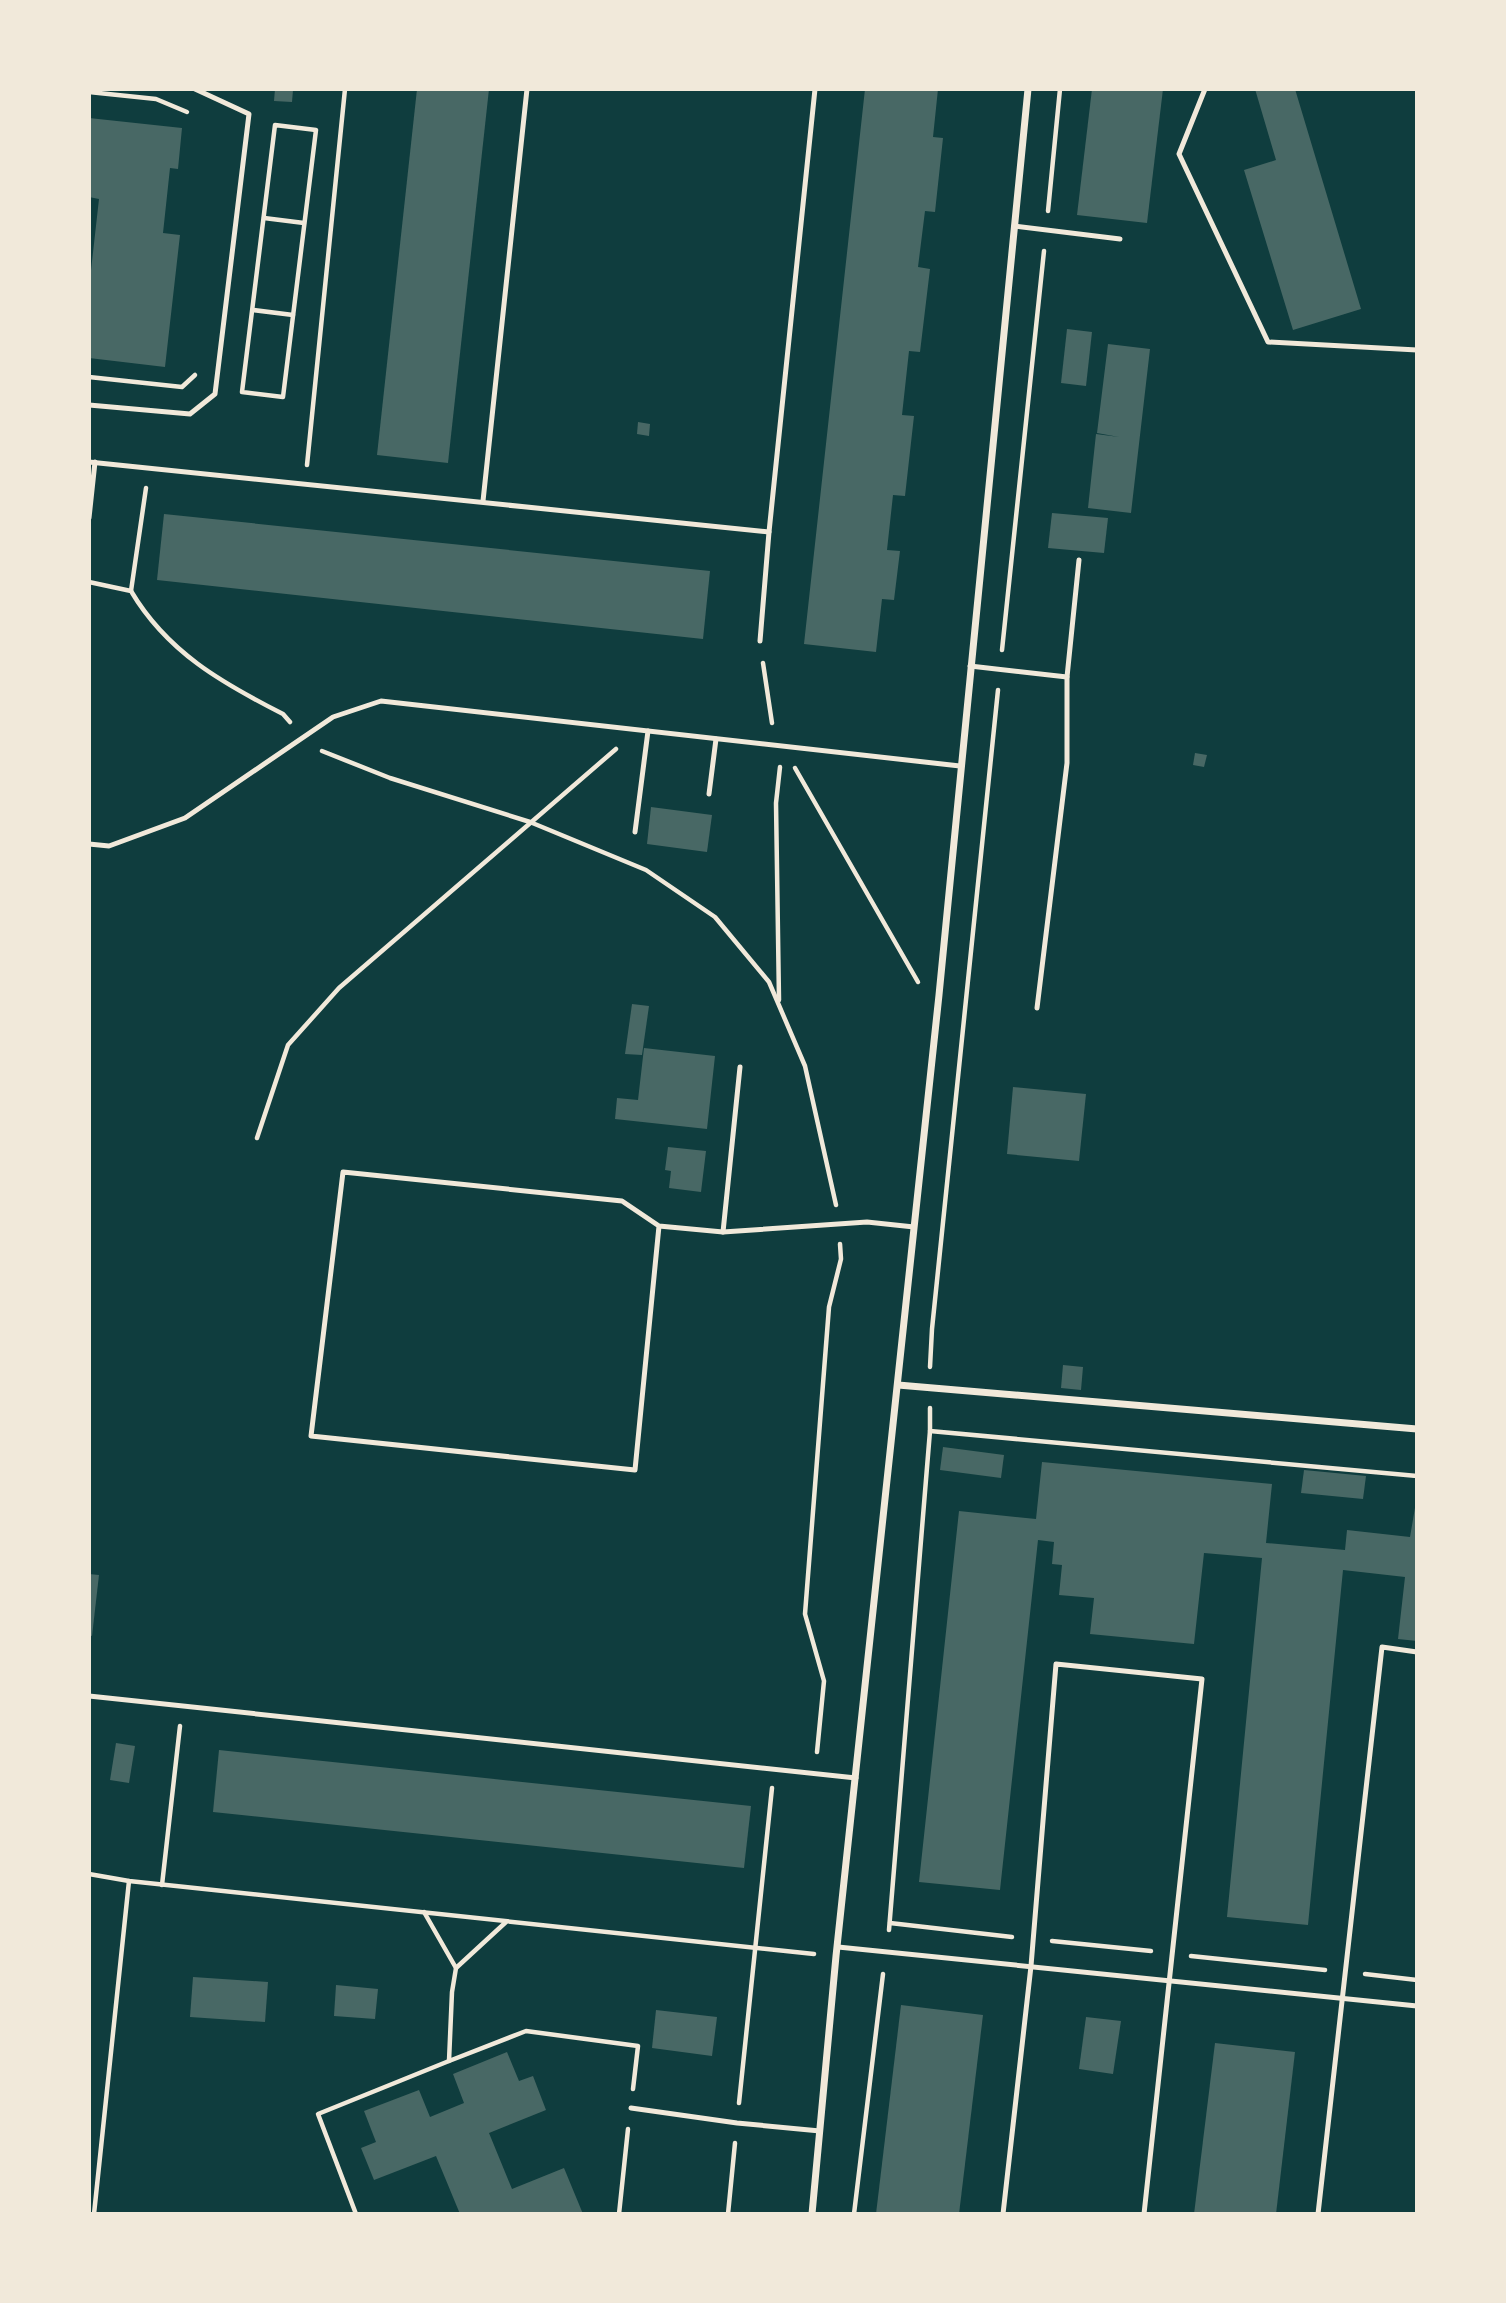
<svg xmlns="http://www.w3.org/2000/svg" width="1506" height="2303" viewBox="0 0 1506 2303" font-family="Helvetica,sans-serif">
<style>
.building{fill:#486865}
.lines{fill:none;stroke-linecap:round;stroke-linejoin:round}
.path{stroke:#f1e9da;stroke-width:4.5}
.service{stroke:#f1e9da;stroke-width:5}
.minor{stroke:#f1e9da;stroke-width:7}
</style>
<rect width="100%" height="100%" fill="#0f3d3e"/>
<g class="building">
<path d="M 275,89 L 293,90 L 292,102 L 274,101 Z"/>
<path d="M 417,89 L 489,89 L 448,463 L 377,455 Z"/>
<path d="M 865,89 L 938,89 L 933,137 L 943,138 L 935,212 L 925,211 L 918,267 L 930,269 L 920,352 L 909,351 L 902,415 L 914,416 L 905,496 L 893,495 L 887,550 L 900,551 L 894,600 L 882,599 L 876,652 L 804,644 Z"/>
<path d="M 1092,89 L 1163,89 L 1147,223 L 1077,215 Z"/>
<path d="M 1255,89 L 1295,89 L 1361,309 L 1293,330 L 1244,170 L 1276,160 Z"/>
<path d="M 89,118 L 182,128 L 178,169 L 170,168 L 163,233 L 180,235 L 165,367 L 89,358 L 89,288 L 99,199 L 89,197 Z"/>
<path d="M 1067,329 L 1092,332 L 1086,386 L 1061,383 Z"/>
<path d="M 1108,344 L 1150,349 L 1131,513 L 1088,508 L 1096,434 L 1119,437 L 1097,433 Z"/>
<path d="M 638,422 L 650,424 L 649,436 L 637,434 Z"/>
<path d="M 1052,513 L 1108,518 L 1104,553 L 1048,548 Z"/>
<path d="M 164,514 L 710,571 L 703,639 L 157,580 Z"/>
<path d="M 1195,753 L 1207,755 L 1204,767 L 1193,765 Z"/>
<path d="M 651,807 L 712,815 L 707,852 L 647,844 Z"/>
<path d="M 632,1004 L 649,1006 L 642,1055 L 625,1054 Z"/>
<path d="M 644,1048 L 715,1056 L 707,1129 L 615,1119 L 617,1098 L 638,1100 Z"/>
<path d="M 1013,1087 L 1086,1094 L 1079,1161 L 1007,1154 Z"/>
<path d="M 668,1147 L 706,1151 L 701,1192 L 669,1188 L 671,1171 L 665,1170 Z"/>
<path d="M 1063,1365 L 1083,1367 L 1081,1390 L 1061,1388 Z"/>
<path d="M 943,1447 L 1004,1455 L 1001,1478 L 940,1470 Z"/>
<path d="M 1042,1462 L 1272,1484 L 1266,1543 L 1345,1550 L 1347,1530 L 1410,1537 L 1417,1496 L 1417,1641 L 1398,1639 L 1405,1577 L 1343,1570 L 1308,1925 L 1227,1917 L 1262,1558 L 1204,1553 L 1194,1644 L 1090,1634 L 1094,1598 L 1059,1595 L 1062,1565 L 1052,1564 L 1054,1542 L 1038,1540 L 1000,1890 L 919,1882 L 959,1511 L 1036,1519 Z"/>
<path d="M 1304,1470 L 1366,1476 L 1363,1499 L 1301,1493 Z"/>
<path d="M 89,1574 L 99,1575 L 92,1636 L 89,1635 Z"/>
<path d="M 116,1743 L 135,1746 L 129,1783 L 110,1780 Z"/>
<path d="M 219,1750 L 751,1806 L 744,1868 L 213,1812 Z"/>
<path d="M 193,1977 L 268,1982 L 265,2022 L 190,2017 Z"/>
<path d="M 336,1985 L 378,1989 L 375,2019 L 334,2016 Z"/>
<path d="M 901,2005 L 983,2015 L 959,2214 L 876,2214 Z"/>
<path d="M 656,2010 L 717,2017 L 712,2056 L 652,2048 Z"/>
<path d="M 1086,2017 L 1121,2021 L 1113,2074 L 1079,2069 Z"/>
<path d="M 1215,2043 L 1295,2052 L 1276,2214 L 1194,2214 Z"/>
<path d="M 507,2052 L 519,2081 L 533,2076 L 546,2110 L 489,2133 L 512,2189 L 564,2168 L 583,2214 L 460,2214 L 436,2156 L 374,2180 L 361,2148 L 376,2142 L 364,2111 L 419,2090 L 430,2117 L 464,2103 L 453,2074 Z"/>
</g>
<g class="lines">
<g class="path">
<path d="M 89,92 L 156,99 L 187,112"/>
<path d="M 275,125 L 316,130 L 283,397 L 242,392 Z"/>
<path d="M 1048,211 L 1060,89"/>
<path d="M 264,218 L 304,223"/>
<path d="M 253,310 L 293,315"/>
<path d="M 89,377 L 182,387 L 195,375"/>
<path d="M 307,465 L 345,89"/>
<path d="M 89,582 L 131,591 C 167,652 222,683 283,714 L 290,722"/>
<path d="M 131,591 L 146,488"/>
<path d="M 1002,650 L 1044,251"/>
<path d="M 763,663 L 772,723"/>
<path d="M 322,751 L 390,778 L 530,822 L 646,870 L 715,917 L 769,982 L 805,1066 L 836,1205"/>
<path d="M 795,768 L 918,982"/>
<path d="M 779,1000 L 776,803 L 780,767"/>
<path d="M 257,1138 L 288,1045 L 339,988 L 616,749"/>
<path d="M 930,1367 L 932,1329 L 998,690"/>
<path d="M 930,1408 L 930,1431"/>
<path d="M 817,1752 L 824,1681 L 805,1614 L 829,1307 L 841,1259 L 840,1244"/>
<path d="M 89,1874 L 129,1881 L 814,1954"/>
<path d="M 162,1885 L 180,1726"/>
<path d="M 424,1912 L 456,1968 L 506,1922"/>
<path d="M 890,1923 L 1012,1937"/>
<path d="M 889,1930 L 930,1431 L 1417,1476"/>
<path d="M 1052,1941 L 1151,1951"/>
<path d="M 1191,1956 L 1325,1970"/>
<path d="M 456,1968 L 452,1992 L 449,2061 L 526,2031 L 638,2046 L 633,2089"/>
<path d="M 1365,1974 L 1417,1980"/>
<path d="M 739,2103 L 772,1788"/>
<path d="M 94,2214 L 129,1881"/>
<path d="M 356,2214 L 318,2114 L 449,2061"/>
<path d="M 619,2214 L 628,2129"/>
<path d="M 728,2214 L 735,2143"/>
<path d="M 854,2214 L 883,1974"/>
</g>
<g class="service">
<path d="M 1205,89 L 1179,154 L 1268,342 L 1417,350"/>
<path d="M 1014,226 L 1120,239"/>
<path d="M 89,405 L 190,414 L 215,394 L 249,114 L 195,89"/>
<path d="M 89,462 L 769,532"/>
<path d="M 483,501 L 527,89"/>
<path d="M 89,518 L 95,462"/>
<path d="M 760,641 L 769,532 L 815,89"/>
<path d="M 970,666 L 1067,677"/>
<path d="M 709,794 L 716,739"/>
<path d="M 635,832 L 648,731"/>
<path d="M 89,844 L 109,846 L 185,818 L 333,717 L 381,701 L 960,766"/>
<path d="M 1037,1008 L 1067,763 L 1067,677 L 1079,560"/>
<path d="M 659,1226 L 635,1470 L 311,1436 L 343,1172 L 622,1201 L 659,1226 L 723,1232 L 867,1222 L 914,1227"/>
<path d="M 723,1232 L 740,1067"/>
<path d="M 89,1696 L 856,1778"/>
<path d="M 838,1947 L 1417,2006"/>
<path d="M 631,2108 L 737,2123 L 820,2131"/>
<path d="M 1003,2214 L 1031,1966 L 1056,1664 L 1202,1679 L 1144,2214"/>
<path d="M 1318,2214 L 1382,1647 L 1417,1652"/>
</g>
<g class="minor">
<path d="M 898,1385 L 1417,1429"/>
<path d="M 812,2214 L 836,1956 L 939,995 L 1028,89"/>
</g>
</g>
<rect width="1506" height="2303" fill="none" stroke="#f1e9da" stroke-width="182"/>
</svg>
